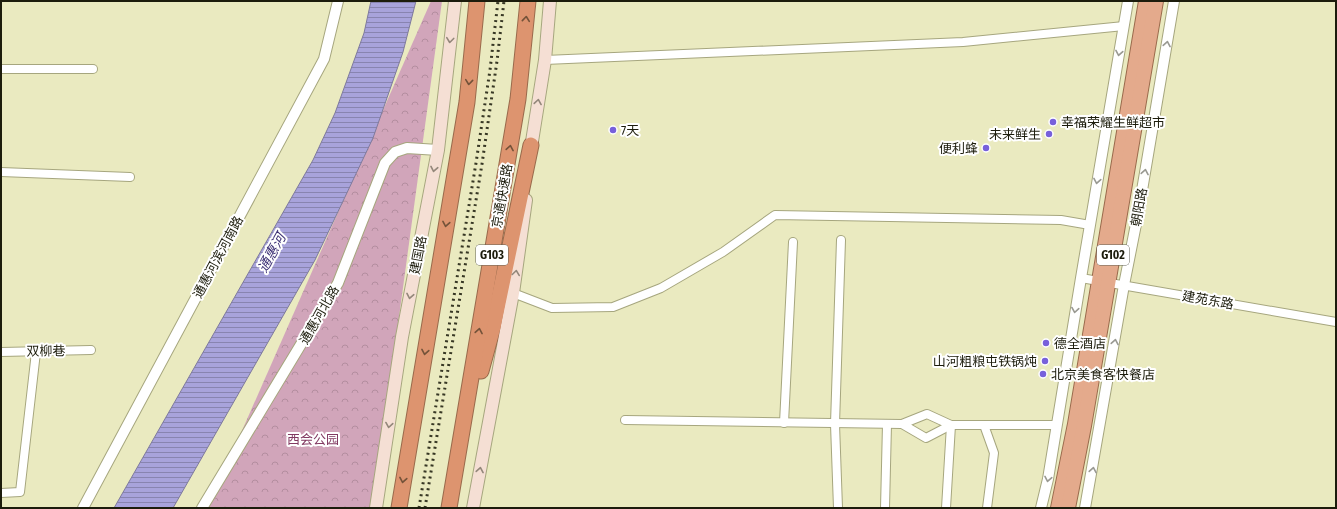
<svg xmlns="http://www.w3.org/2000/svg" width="1337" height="509" viewBox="0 0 1337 509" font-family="'Fira Sans Condensed','Noto Sans SC',sans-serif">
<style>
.park{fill:url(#park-crowns)}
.water{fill:url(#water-rules);stroke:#7e7a9d}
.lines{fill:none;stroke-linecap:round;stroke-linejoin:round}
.minor-casing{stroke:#a6a67e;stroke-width:10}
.tertiary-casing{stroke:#a6a67e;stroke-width:12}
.secondary-casing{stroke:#a6a67e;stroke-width:14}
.trunk-casing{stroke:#996a4c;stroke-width:16}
.motorway-casing{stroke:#996a4c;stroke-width:17}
.minor{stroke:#fff;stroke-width:8}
.tertiary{stroke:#fff;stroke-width:10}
.secondary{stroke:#f5dfd4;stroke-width:12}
.trunk{stroke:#e4aa8c;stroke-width:14}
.motorway{stroke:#dd946f;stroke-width:15}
.rail{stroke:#373724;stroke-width:3;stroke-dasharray:2 4;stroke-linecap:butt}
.oneway{stroke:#735239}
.oneway2{stroke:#93877a}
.oneway3{stroke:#999992}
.poi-dot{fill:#7760db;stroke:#fff;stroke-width:1.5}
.labels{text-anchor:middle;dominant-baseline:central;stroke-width:4;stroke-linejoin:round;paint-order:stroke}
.shield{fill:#fff;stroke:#606055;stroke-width:1}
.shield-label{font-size:12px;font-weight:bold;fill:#1c1c0c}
.poi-label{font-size:13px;fill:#1c1c0c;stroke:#fff;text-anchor:start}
.street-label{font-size:13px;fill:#1c1c0c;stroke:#fff}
.park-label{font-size:13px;fill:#823a62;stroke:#fff}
.water-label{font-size:14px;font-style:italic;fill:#403477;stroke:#fff}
</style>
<defs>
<pattern id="park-crowns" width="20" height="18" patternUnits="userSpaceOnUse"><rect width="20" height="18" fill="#d1a5ba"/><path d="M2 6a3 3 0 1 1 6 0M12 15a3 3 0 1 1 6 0" fill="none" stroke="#b38d9f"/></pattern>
<pattern id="water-rules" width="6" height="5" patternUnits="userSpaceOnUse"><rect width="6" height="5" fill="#a8a3db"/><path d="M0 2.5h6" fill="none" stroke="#8884b0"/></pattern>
</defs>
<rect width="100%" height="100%" fill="#eaeac0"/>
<path class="park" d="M 431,1 L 442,1 L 373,508 L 208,508 Z"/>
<path class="water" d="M 371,1 L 416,1 L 403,52 L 373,138 L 315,260 L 173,508 L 114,508 L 313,160 L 335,113 L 364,33 Z"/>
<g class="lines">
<g class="minor-casing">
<g id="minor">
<path d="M 545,60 L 963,42 L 1124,26"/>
<path d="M 1,69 L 93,69"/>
<path d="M 1,172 L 130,177"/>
<path d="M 1081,278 L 1336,322"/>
<path d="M 513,293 L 552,308 L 613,307 L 661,288 L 723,252 L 775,215 L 1061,220 L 1090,225"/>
<path d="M 1,352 L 91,350"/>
<path d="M 625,420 L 902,424"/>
<path d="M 784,423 L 793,242"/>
<path d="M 951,425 L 926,438 L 902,424 L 927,414 L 951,425 L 1057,425"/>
<path d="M 984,425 L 994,453 L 987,508"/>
<path d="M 1,493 L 20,492 L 36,352"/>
<path d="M 838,508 L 835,424 L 841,240"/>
<path d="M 885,508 L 887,424"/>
<path d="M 946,508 L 951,425"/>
</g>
</g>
<g class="tertiary-casing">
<g id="tertiary">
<path d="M 83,508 L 324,59 L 338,1"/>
<path d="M 202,508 L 338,283 L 385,163 L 395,152 L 407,148 L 438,150"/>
<path d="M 1041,508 L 1048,479 L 1081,278 L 1128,1"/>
<path d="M 1085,508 L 1124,285 L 1138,214 L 1174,1"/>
</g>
</g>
<g class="secondary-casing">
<g id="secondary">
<path d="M 530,154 L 545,60 L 550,1"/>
<path d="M 376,508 L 402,337 L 438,150 L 455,1"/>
<path d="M 473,508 L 513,293 L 526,200"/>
</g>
</g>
<g class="trunk-casing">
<g id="trunk">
<path d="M 1058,508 L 1075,424 L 1146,1"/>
<path d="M 1068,508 L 1084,426 L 1156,1"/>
</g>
</g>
<g class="motorway-casing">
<g id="motorway">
<path d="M 481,371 L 493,327 L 531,145"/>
<path d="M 399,508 L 467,102 L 477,1"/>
<path d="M 449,508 L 518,99 L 528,1"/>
</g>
</g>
<use href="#minor" class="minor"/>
<use href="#tertiary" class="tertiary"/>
<use href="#secondary" class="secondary"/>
<use href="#trunk" class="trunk"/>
<use href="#motorway" class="motorway"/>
<g class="rail">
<path d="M 419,508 L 476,163 L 490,70 L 498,1"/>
<path d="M 425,508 L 482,164 L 497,61 L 504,1"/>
</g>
</g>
<defs><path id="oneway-chevron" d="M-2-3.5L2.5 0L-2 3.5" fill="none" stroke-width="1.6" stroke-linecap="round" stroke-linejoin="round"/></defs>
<g class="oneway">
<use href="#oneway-chevron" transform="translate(526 19) rotate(-84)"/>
<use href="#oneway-chevron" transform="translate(469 82) rotate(96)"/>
<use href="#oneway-chevron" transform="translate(510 148) rotate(-80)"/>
<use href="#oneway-chevron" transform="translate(446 224) rotate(100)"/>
<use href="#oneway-chevron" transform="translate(479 331) rotate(-80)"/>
<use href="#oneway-chevron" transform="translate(425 352) rotate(100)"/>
<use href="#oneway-chevron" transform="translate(403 480) rotate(100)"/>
</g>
<g class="oneway2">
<use href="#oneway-chevron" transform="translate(450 40) rotate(97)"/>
<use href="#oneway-chevron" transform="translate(538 102) rotate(-81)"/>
<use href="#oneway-chevron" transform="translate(434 169) rotate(101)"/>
<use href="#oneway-chevron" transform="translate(516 273) rotate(-82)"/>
<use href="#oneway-chevron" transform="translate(410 296) rotate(101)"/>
<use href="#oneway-chevron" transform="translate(389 425) rotate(99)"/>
<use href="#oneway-chevron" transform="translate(480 470) rotate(-80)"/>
</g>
<g class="oneway3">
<use href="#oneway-chevron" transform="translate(1167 44) rotate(-80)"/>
<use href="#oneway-chevron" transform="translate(1119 53) rotate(100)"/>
<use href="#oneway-chevron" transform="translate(1145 172) rotate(-80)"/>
<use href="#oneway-chevron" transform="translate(1097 181) rotate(100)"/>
<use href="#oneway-chevron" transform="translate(1075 310) rotate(99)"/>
<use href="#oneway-chevron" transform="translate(1115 342) rotate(-80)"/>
<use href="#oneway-chevron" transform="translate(1093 470) rotate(-80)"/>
<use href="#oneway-chevron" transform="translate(1048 479) rotate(101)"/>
</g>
<g class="poi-dot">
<circle cx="1053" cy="122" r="4"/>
<circle cx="613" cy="130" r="4"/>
<circle cx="1049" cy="134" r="4"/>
<circle cx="986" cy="148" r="4"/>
<circle cx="1046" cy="343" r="4"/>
<circle cx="1045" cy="361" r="4"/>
<circle cx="1043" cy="374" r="4"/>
</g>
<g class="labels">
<g class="shield">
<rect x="476" y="245" width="32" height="20" rx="3"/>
<rect x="1097" y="245" width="32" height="20" rx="3"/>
</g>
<g class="shield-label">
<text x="492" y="255">G103</text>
<text x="1113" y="255">G102</text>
</g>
<g class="poi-label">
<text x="1061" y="122">幸福荣耀生鲜超市</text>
<text x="621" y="130">7天</text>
<text x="1041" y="134" text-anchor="end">未来鲜生</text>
<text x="978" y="148" text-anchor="end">便利蜂</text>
<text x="1054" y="343">德全酒店</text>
<text x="1037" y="361" text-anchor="end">山河粗粮屯铁锅炖</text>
<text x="1051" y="374">北京美食客快餐店</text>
</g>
<g class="street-label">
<text transform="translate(502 196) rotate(-80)">京通快速路</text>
<text transform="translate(1139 207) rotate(-80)">朝阳路</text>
<text transform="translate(418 255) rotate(-79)">建国路</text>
<text transform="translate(218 257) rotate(-62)">通惠河滨河南路</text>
<text transform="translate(1208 300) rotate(10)">建苑东路</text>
<text transform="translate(319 315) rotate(-60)">通惠河北路</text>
<text transform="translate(46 351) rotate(-1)">双柳巷</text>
</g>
<g class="park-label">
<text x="313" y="439">西会公园</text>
</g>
<g class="water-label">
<text transform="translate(272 253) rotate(-61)">通惠河</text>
</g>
</g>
<rect width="1337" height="509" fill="none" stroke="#1c1c0c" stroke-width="4"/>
</svg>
